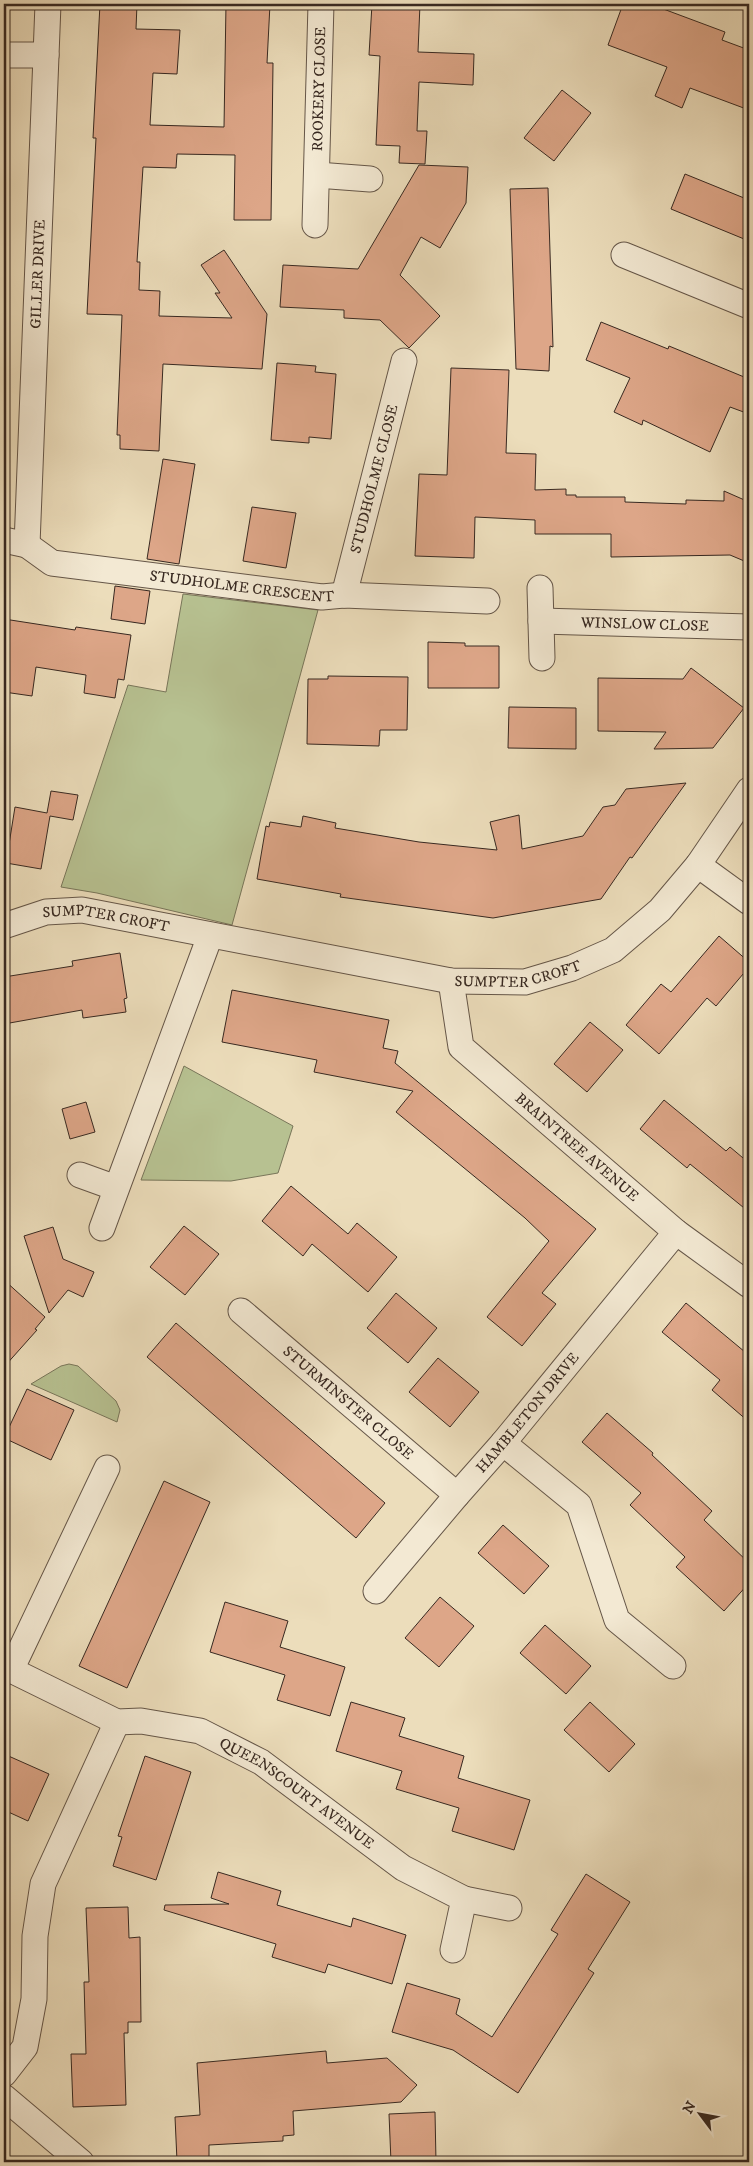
<svg xmlns="http://www.w3.org/2000/svg" width="753" height="2166" viewBox="0 0 753 2166" font-family="'IM FELL DW Pica',serif">
<style>
.green{fill:#b7c191;stroke:#787559}
.building{fill:#dda688;stroke:#382921}
.lines{fill:none;stroke-linecap:round;stroke-linejoin:round}
.street-casing{stroke:#655648;stroke-width:27}
.street{stroke:#f3e9d3;stroke-width:25}
.labels{text-anchor:middle;dominant-baseline:central;stroke-width:4.5;stroke-linejoin:round;paint-order:stroke}
.street-label{font-size:15px;fill:#382921;stroke:#f3e9d3}
</style>
<rect width="100%" height="100%" fill="#ecddbb"/>
<filter id="stains"><feTurbulence type="fractalNoise" baseFrequency=".004" numOctaves="4"/><feColorMatrix values="0 0 0 0 .2 0 0 0 0 .09 0 0 0 0 .02 0 0 0 .5 -.17"/></filter>
<radialGradient id="worn" r=".72"><stop offset=".6" stop-color="#630" stop-opacity="0"/><stop offset="1" stop-color="#630" stop-opacity=".3"/></radialGradient>
<g class="green">
<path d="M 183,594 L 318,610 L 232,925 L 97,893 L 61,887 L 128,685 L 166,692 Z"/>
<path d="M 184,1066 L 293,1126 L 278,1173 L 231,1181 L 141,1180 Z"/>
<path d="M 69,1364 L 78,1366 L 116,1401 L 120,1410 L 117,1422 L 31,1384 L 61,1366 Z"/>
</g>
<g class="building">
<path d="M 100,4 L 137,4 L 136,29 L 180,30 L 177,74 L 153,73 L 150,125 L 224,127 L 226,4 L 270,4 L 267,63 L 273,63 L 271,220 L 234,220 L 235,155 L 177,154 L 176,168 L 143,167 L 137,262 L 140,262 L 139,290 L 160,291 L 159,316 L 232,318 L 215,293 L 220,293 L 201,265 L 224,250 L 267,314 L 262,369 L 163,364 L 159,451 L 120,449 L 120,435 L 117,435 L 122,315 L 87,314 L 96,138 L 93,138 Z"/>
<path d="M 372,4 L 420,4 L 418,52 L 474,54 L 473,85 L 419,82 L 417,131 L 427,131 L 425,164 L 399,163 L 400,146 L 376,145 L 380,56 L 369,55 Z"/>
<path d="M 623,4 L 650,4 L 725,32 L 722,40 L 749,50 L 749,110 L 690,88 L 682,108 L 655,96 L 667,67 L 608,45 Z"/>
<path d="M 562,90 L 591,113 L 554,161 L 524,138 Z"/>
<path d="M 419,165 L 468,167 L 466,203 L 440,248 L 421,237 L 400,275 L 440,316 L 409,348 L 380,320 L 344,318 L 344,310 L 280,307 L 283,265 L 358,269 Z"/>
<path d="M 685,174 L 749,200 L 749,241 L 671,209 Z"/>
<path d="M 548,188 L 553,347 L 550,346 L 549,371 L 516,369 L 510,189 Z"/>
<path d="M 601,322 L 668,349 L 669,346 L 749,379 L 749,414 L 730,407 L 710,452 L 643,420 L 642,425 L 614,412 L 630,378 L 586,360 Z"/>
<path d="M 277,363 L 316,366 L 315,372 L 336,374 L 331,439 L 309,437 L 309,443 L 271,440 Z"/>
<path d="M 451,368 L 509,370 L 506,453 L 536,454 L 535,490 L 566,489 L 566,495 L 576,495 L 576,497 L 625,497 L 625,502 L 686,504 L 686,500 L 724,501 L 724,491 L 749,502 L 749,563 L 730,555 L 611,557 L 611,534 L 535,534 L 535,520 L 475,517 L 474,558 L 415,556 L 419,474 L 447,475 Z"/>
<path d="M 163,459 L 195,464 L 179,564 L 147,559 Z"/>
<path d="M 252,507 L 296,513 L 286,568 L 243,561 Z"/>
<path d="M 115,586 L 150,591 L 145,624 L 111,619 Z"/>
<path d="M 4,619 L 75,630 L 76,627 L 131,635 L 124,680 L 118,679 L 115,698 L 84,693 L 86,675 L 36,667 L 32,696 L 4,692 Z"/>
<path d="M 428,642 L 465,643 L 465,646 L 499,646 L 499,688 L 428,688 Z"/>
<path d="M 691,668 L 744,708 L 713,748 L 654,749 L 666,732 L 598,731 L 598,678 L 683,679 Z"/>
<path d="M 328,676 L 408,677 L 407,730 L 380,730 L 379,746 L 307,744 L 308,679 L 328,679 Z"/>
<path d="M 509,707 L 576,708 L 576,749 L 508,748 Z"/>
<path d="M 686,783 L 632,858 L 630,857 L 601,899 L 493,918 L 340,897 L 341,894 L 257,879 L 266,826 L 269,827 L 270,822 L 301,827 L 303,816 L 336,823 L 335,828 L 419,842 L 497,850 L 490,822 L 519,815 L 522,849 L 583,836 L 603,807 L 615,805 L 626,789 Z"/>
<path d="M 51,791 L 78,795 L 73,820 L 50,816 L 41,869 L 6,863 L 15,807 L 47,813 Z"/>
<path d="M 719,936 L 749,962 L 749,967 L 716,1006 L 707,998 L 659,1054 L 626,1025 L 661,984 L 671,992 Z"/>
<path d="M 120,953 L 127,998 L 124,999 L 126,1012 L 83,1018 L 82,1010 L 4,1024 L 4,977 L 73,966 L 72,961 Z"/>
<path d="M 232,990 L 389,1020 L 383,1048 L 398,1051 L 395,1063 L 596,1229 L 542,1293 L 556,1304 L 522,1346 L 487,1317 L 549,1241 L 525,1218 L 396,1112 L 413,1091 L 314,1072 L 317,1060 L 222,1042 Z"/>
<path d="M 590,1022 L 623,1050 L 587,1092 L 554,1064 Z"/>
<path d="M 664,1100 L 726,1151 L 730,1147 L 749,1163 L 749,1212 L 690,1164 L 687,1168 L 640,1129 Z"/>
<path d="M 86,1102 L 95,1132 L 70,1139 L 62,1109 Z"/>
<path d="M 291,1186 L 348,1234 L 357,1223 L 397,1257 L 368,1292 L 312,1244 L 303,1256 L 262,1221 Z"/>
<path d="M 184,1226 L 219,1254 L 185,1295 L 150,1267 Z"/>
<path d="M 53,1227 L 63,1259 L 94,1272 L 83,1297 L 68,1290 L 49,1313 L 24,1236 Z"/>
<path d="M 4,1280 L 45,1317 L 35,1329 L 37,1330 L 4,1367 Z"/>
<path d="M 396,1293 L 437,1328 L 408,1363 L 367,1328 Z"/>
<path d="M 686,1303 L 745,1352 L 749,1347 L 749,1422 L 712,1390 L 720,1380 L 662,1332 Z"/>
<path d="M 176,1323 L 385,1503 L 356,1538 L 147,1357 Z"/>
<path d="M 438,1358 L 479,1392 L 450,1427 L 409,1392 Z"/>
<path d="M 27,1389 L 74,1410 L 51,1460 L 4,1438 Z"/>
<path d="M 607,1413 L 653,1453 L 652,1455 L 712,1511 L 704,1520 L 749,1563 L 749,1583 L 724,1611 L 676,1567 L 685,1557 L 630,1505 L 641,1493 L 582,1442 Z"/>
<path d="M 164,1481 L 210,1502 L 127,1688 L 79,1666 Z"/>
<path d="M 503,1525 L 549,1566 L 524,1594 L 478,1553 Z"/>
<path d="M 440,1597 L 474,1626 L 439,1667 L 405,1638 Z"/>
<path d="M 225,1602 L 288,1621 L 280,1647 L 345,1667 L 330,1716 L 277,1700 L 285,1675 L 210,1652 Z"/>
<path d="M 545,1625 L 591,1666 L 566,1694 L 520,1653 Z"/>
<path d="M 351,1702 L 405,1718 L 399,1736 L 464,1756 L 458,1778 L 530,1800 L 514,1850 L 452,1831 L 459,1808 L 396,1789 L 402,1771 L 336,1751 Z"/>
<path d="M 590,1702 L 635,1744 L 609,1772 L 564,1730 Z"/>
<path d="M 4,1754 L 49,1774 L 28,1821 L 4,1810 Z"/>
<path d="M 145,1756 L 191,1772 L 156,1880 L 113,1866 L 122,1837 L 118,1836 Z"/>
<path d="M 218,1872 L 281,1891 L 277,1905 L 351,1927 L 353,1918 L 406,1935 L 392,1984 L 328,1964 L 325,1973 L 272,1957 L 276,1944 L 164,1910 L 165,1905 L 229,1904 L 211,1898 Z"/>
<path d="M 586,1874 L 630,1902 L 588,1969 L 594,1973 L 518,2093 L 453,2050 L 392,2032 L 407,1983 L 460,1999 L 456,2014 L 492,2037 L 558,1934 L 551,1930 Z"/>
<path d="M 128,1907 L 129,1938 L 140,1937 L 141,2022 L 128,2022 L 128,2033 L 124,2033 L 126,2105 L 73,2107 L 71,2054 L 86,2054 L 84,1982 L 89,1982 L 86,1908 Z"/>
<path d="M 326,2051 L 327,2063 L 387,2058 L 417,2085 L 401,2102 L 293,2111 L 294,2135 L 283,2136 L 283,2141 L 209,2145 L 209,2159 L 177,2161 L 175,2117 L 200,2115 L 197,2063 Z"/>
<path d="M 435,2112 L 436,2162 L 391,2162 L 389,2114 Z"/>
</g>
<g class="lines">
<g class="street-casing">
<g id="street">
<path d="M 4,55 L 46,55"/>
<path d="M 317,175 L 370,179"/>
<path id="s1" d="M 315,225 L 321,4"/>
<path d="M 624,255 L 749,306"/>
<path id="s2" d="M 4,540 L 27,545 L 52,563 L 322,597 L 344,595 L 487,601"/>
<path id="s3" d="M 27,545 L 48,4"/>
<path d="M 540,588 L 542,658"/>
<path id="s4" d="M 344,595 L 404,361"/>
<path id="s5" d="M 541,621 L 749,627"/>
<path d="M 698,865 L 749,902"/>
<path id="s6" d="M 4,926 L 46,912 L 82,910 L 451,981 L 525,982 L 572,968 L 613,950 L 660,910 L 698,865 L 749,790"/>
<path id="s7" d="M 451,981 L 461,1047 L 676,1232 L 749,1285"/>
<path d="M 80,1175 L 116,1188"/>
<path d="M 102,1228 L 210,936"/>
<path id="s8" d="M 241,1311 L 457,1495"/>
<path d="M 503,1443 L 579,1505 L 617,1620 L 673,1666"/>
<path id="s9" d="M 107,1468 L 11,1670 L 117,1722 L 141,1721 L 200,1731 L 261,1762 L 403,1868 L 464,1899 L 453,1950"/>
<path id="s10" d="M 376,1591 L 457,1495 L 503,1443 L 676,1232"/>
<path d="M 464,1899 L 509,1908"/>
<path d="M 4,2074 L 25,2047 L 34,1999 L 35,1936 L 43,1884 L 117,1722"/>
<path d="M 4,2097 L 81,2162"/>
</g>
</g>
<use href="#street" class="street"/>
</g>
<g class="labels">
<g class="street-label">
<text stroke="none"><textPath href="#s1" startOffset="136">ROOKERY CLOSE</textPath></text>
<text stroke="none"><textPath href="#s3" startOffset="271">GILLER DRIVE</textPath></text>
<text stroke="none"><textPath href="#s4" startOffset="120">STUDHOLME CLOSE</textPath></text>
<text stroke="none"><textPath href="#s2" startOffset="246">STUDHOLME CRESCENT</textPath></text>
<text stroke="none"><textPath href="#s5" startOffset="104">WINSLOW CLOSE</textPath></text>
<text stroke="none"><textPath href="#s6" startOffset="105">SUMPTER CROFT</textPath></text>
<text stroke="none"><textPath href="#s6" startOffset="524">SUMPTER CROFT</textPath></text>
<text stroke="none"><textPath href="#s7" startOffset="220">BRAINTREE AVENUE</textPath></text>
<text stroke="none"><textPath href="#s8" startOffset="141">STURMINSTER CLOSE</textPath></text>
<text stroke="none"><textPath href="#s10" startOffset="234">HAMBLETON DRIVE</textPath></text>
<text stroke="none"><textPath href="#s9" startOffset="541">QUEENSCOURT AVENUE</textPath></text>
</g>
</g>
<rect width="753" height="2166" fill="none" stroke="#ecddbb" stroke-width="20"/>
<rect x="5" y="5" width="743" height="2156" fill="none" stroke="#382921" stroke-width="2.5"/>
<rect x="10" y="10" width="733" height="2146" fill="none" stroke="#382921"/>
<g transform="translate(700 2114) rotate(302)" stroke="#f3e9d3" stroke-width="4" paint-order="stroke">
<path d="M0-4L9 19L0 12L-9 19Z" fill="#382921"/>
<text y="-8" font-size="14" font-weight="bold" text-anchor="middle" fill="#382921">N</text>
</g>
<rect width="100%" height="100%" filter="url(#stains)"/>
<rect width="100%" height="100%" fill="url(#worn)"/>
</svg>
